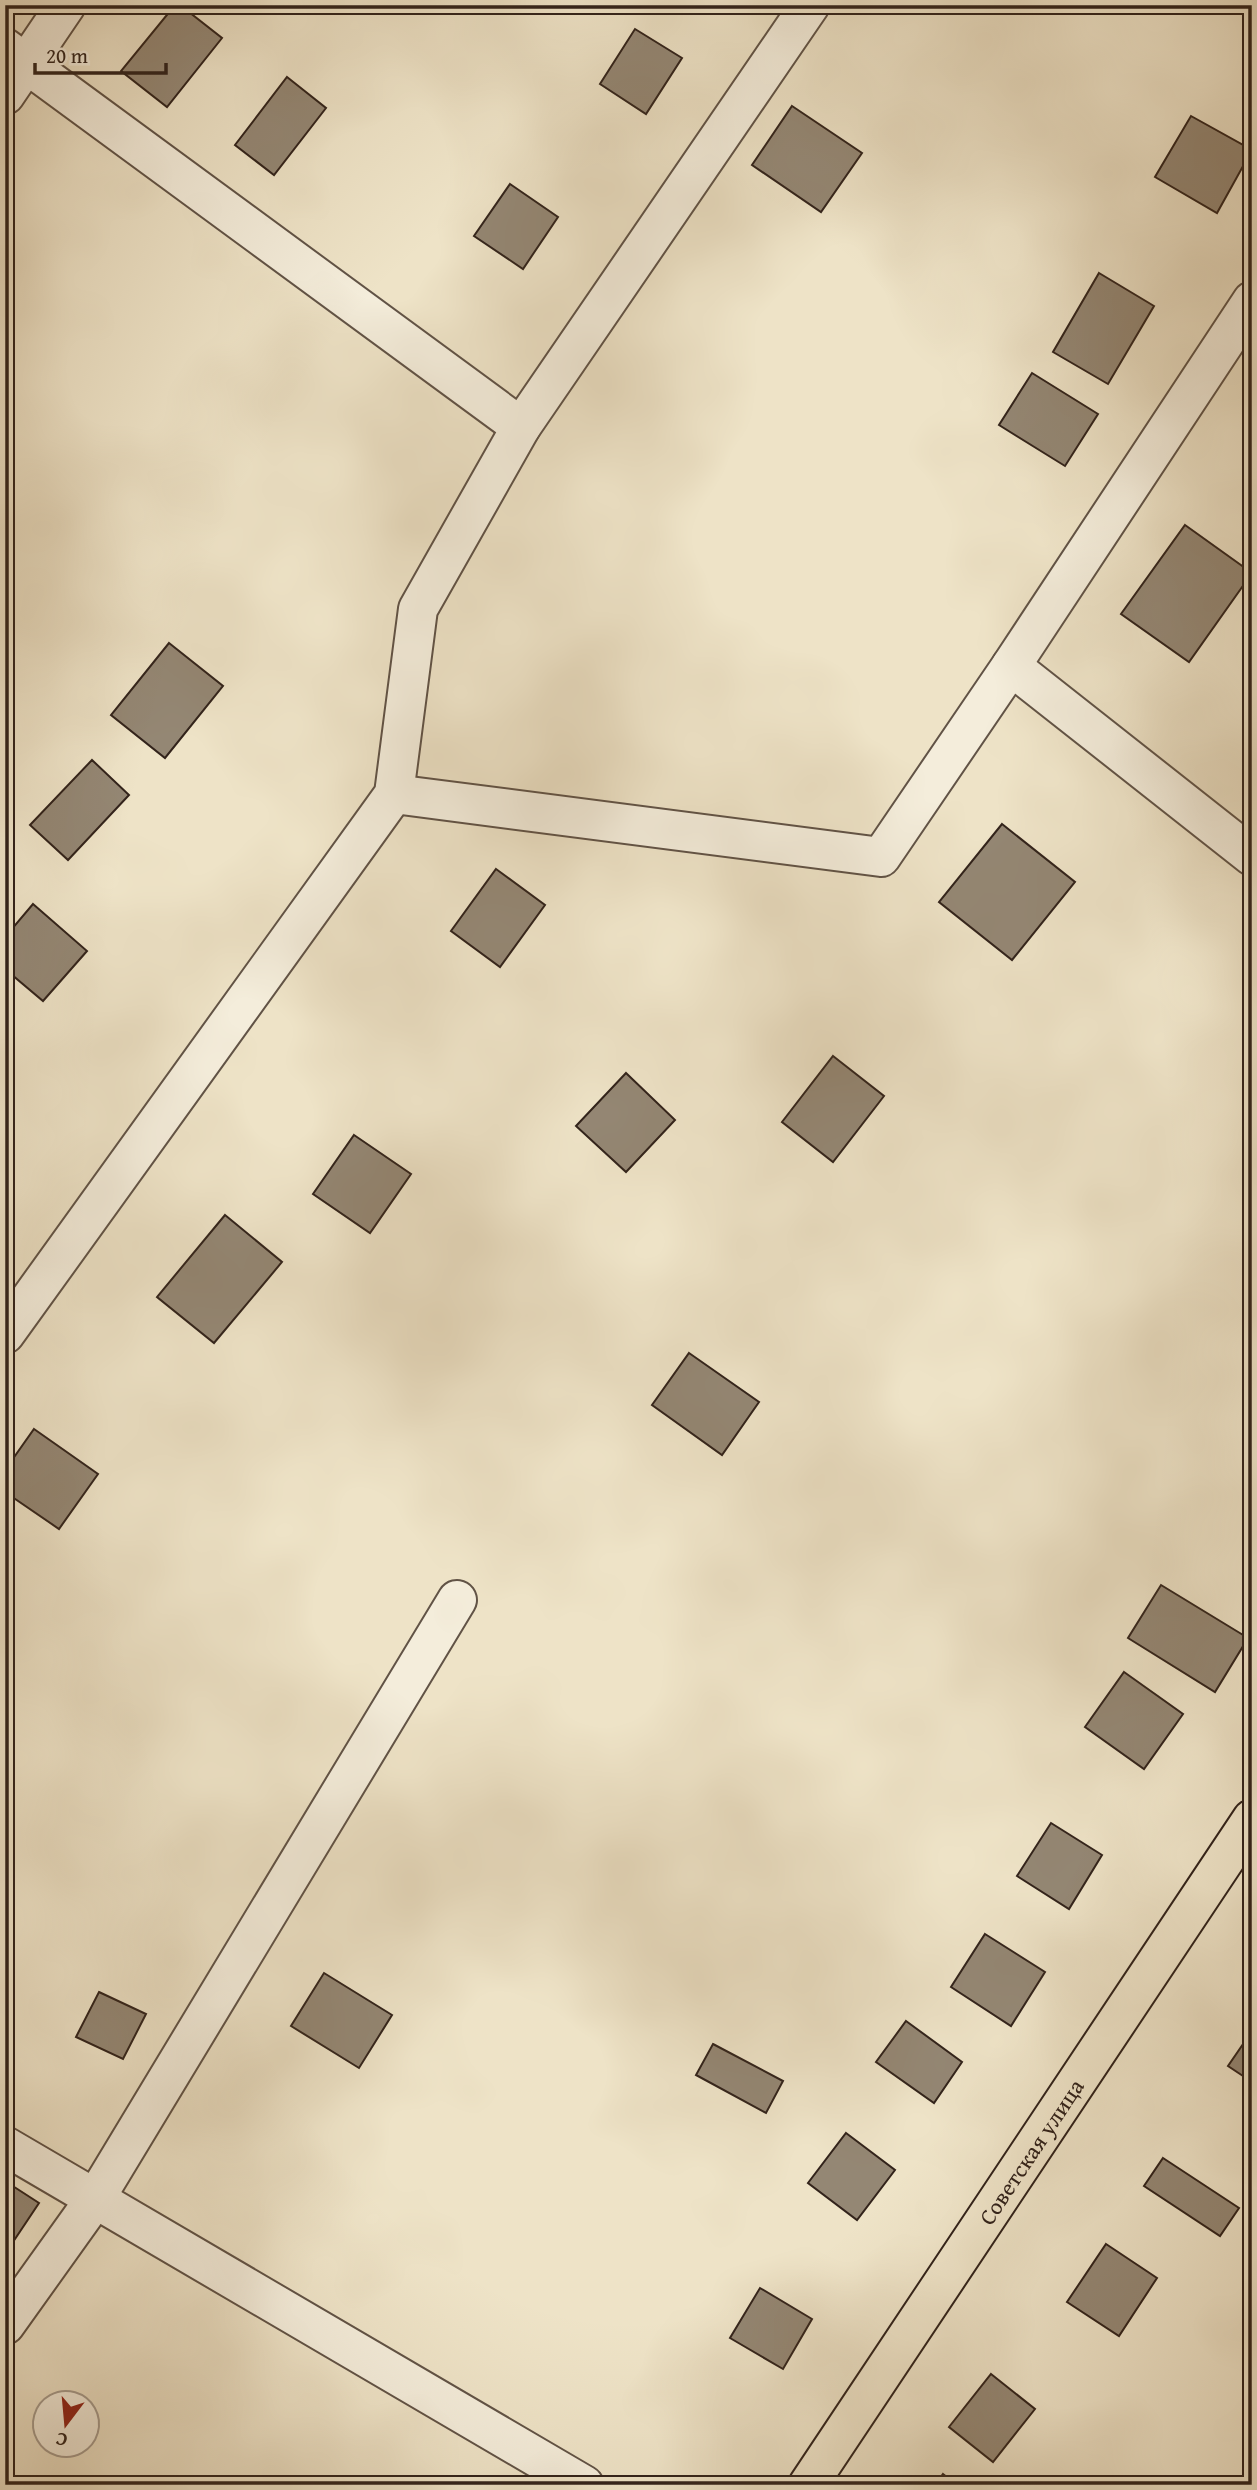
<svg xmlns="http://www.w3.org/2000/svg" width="1257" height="2490" viewBox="0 0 1257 2490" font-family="'Gentium Book Plus',serif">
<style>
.building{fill:#948774;stroke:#32231b;stroke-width:2}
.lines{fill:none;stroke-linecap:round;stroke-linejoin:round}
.minor-casing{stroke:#615346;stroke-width:42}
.major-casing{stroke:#32231b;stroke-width:42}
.minor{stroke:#f4eddb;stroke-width:38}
.major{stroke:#eee3c7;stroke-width:38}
.labels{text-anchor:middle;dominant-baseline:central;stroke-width:5;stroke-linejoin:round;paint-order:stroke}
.street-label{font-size:23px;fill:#32231b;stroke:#f4eddb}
</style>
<rect width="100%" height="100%" fill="#eee3c7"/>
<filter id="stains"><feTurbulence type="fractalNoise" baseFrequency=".00286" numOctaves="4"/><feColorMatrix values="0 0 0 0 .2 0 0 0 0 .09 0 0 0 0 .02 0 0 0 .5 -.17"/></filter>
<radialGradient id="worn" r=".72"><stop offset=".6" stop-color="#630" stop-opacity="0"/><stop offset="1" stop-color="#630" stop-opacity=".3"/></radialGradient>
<g class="building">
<path d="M 175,5 L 180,5 L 222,38 L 167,107 L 121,71 Z"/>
<path d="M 635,29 L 682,58 L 646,114 L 600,84 Z"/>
<path d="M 287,77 L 326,108 L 274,175 L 235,145 Z"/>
<path d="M 792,106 L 862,153 L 821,212 L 752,165 Z"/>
<path d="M 1191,116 L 1252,150 L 1217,213 L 1155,177 Z"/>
<path d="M 510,184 L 558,217 L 523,269 L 474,236 Z"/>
<path d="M 1099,273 L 1154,306 L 1108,384 L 1053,352 Z"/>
<path d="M 1032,373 L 1098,414 L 1065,466 L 999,425 Z"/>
<path d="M 1185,525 L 1252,573 L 1189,662 L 1121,614 Z"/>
<path d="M 169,643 L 223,686 L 165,758 L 111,715 Z"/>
<path d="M 92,760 L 129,795 L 68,860 L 30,825 Z"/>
<path d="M 1002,824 L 1075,882 L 1012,960 L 939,902 Z"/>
<path d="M 496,869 L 545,905 L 500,967 L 451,931 Z"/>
<path d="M 33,904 L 87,951 L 43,1001 L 5,969 L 5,937 Z"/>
<path d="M 833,1056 L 884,1096 L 833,1162 L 782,1122 Z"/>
<path d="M 626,1073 L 675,1120 L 626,1172 L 576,1126 Z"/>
<path d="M 354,1135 L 411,1174 L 370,1233 L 313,1194 Z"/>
<path d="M 225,1215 L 282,1262 L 214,1343 L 157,1297 Z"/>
<path d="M 689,1353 L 759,1402 L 722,1455 L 652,1405 Z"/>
<path d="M 34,1429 L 98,1474 L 59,1529 L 5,1492 L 5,1470 Z"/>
<path d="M 1161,1585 L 1248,1638 L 1215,1692 L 1128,1638 Z"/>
<path d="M 1124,1672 L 1183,1714 L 1144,1769 L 1085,1727 Z"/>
<path d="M 1051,1823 L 1102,1855 L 1069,1909 L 1017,1876 Z"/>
<path d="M 985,1934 L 1045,1972 L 1011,2026 L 951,1987 Z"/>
<path d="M 324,1973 L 392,2015 L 359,2068 L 291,2026 Z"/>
<path d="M 99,1992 L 146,2014 L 123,2059 L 76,2037 Z"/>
<path d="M 906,2021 L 962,2062 L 934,2103 L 876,2062 Z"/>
<path d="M 1252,2031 L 1252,2082 L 1228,2066 Z"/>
<path d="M 713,2044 L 783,2081 L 766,2113 L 696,2075 Z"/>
<path d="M 846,2133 L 895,2170 L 857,2220 L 808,2183 Z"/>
<path d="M 1163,2158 L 1239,2208 L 1220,2236 L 1144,2186 Z"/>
<path d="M 5,2181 L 39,2203 L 5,2254 Z"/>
<path d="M 1106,2244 L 1157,2278 L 1119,2336 L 1067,2302 Z"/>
<path d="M 760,2288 L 812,2319 L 783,2369 L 730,2338 Z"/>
<path d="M 991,2374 L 1035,2409 L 993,2462 L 949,2427 Z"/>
<path d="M 943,2474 L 957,2485 L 935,2485 Z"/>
</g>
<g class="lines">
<g class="minor-casing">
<g id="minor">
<path d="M 5,48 L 521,427"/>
<path d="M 5,95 L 66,5"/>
<path d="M 1011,666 L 1252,856"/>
<path d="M 394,794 L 881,857 L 1011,666 L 1252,301"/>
<path d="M 5,1334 L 394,794 L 418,609 L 521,427 L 810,5"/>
<path d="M 5,2146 L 584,2485"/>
<path d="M 5,2325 L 95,2199 L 457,1600"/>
</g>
</g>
<g class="major-casing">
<g id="major">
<path id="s1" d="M 808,2485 L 1252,1819"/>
</g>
</g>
<use href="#minor" class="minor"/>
<use href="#major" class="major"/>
</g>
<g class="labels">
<g class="street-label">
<text stroke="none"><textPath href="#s1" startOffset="401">Советская улица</textPath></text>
</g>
</g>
<rect width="1257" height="2490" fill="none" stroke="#eee3c7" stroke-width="28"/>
<rect x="7" y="7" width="1243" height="2476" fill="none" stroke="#32231b" stroke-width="3.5"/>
<rect x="14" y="14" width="1229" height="2462" fill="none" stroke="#32231b" stroke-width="2"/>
<g transform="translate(66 2424) rotate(196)"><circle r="33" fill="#f4eddb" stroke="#a69c8e" stroke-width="2"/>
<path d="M0-5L12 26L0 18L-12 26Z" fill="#8f2418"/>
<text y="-10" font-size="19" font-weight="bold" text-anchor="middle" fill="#32231b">С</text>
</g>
<path d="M35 63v10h131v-10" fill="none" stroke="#32231b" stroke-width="3.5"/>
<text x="46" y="63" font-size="21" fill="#32231b" stroke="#f4eddb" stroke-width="5" paint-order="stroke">20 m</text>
<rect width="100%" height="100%" filter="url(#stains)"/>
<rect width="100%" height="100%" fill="url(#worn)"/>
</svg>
